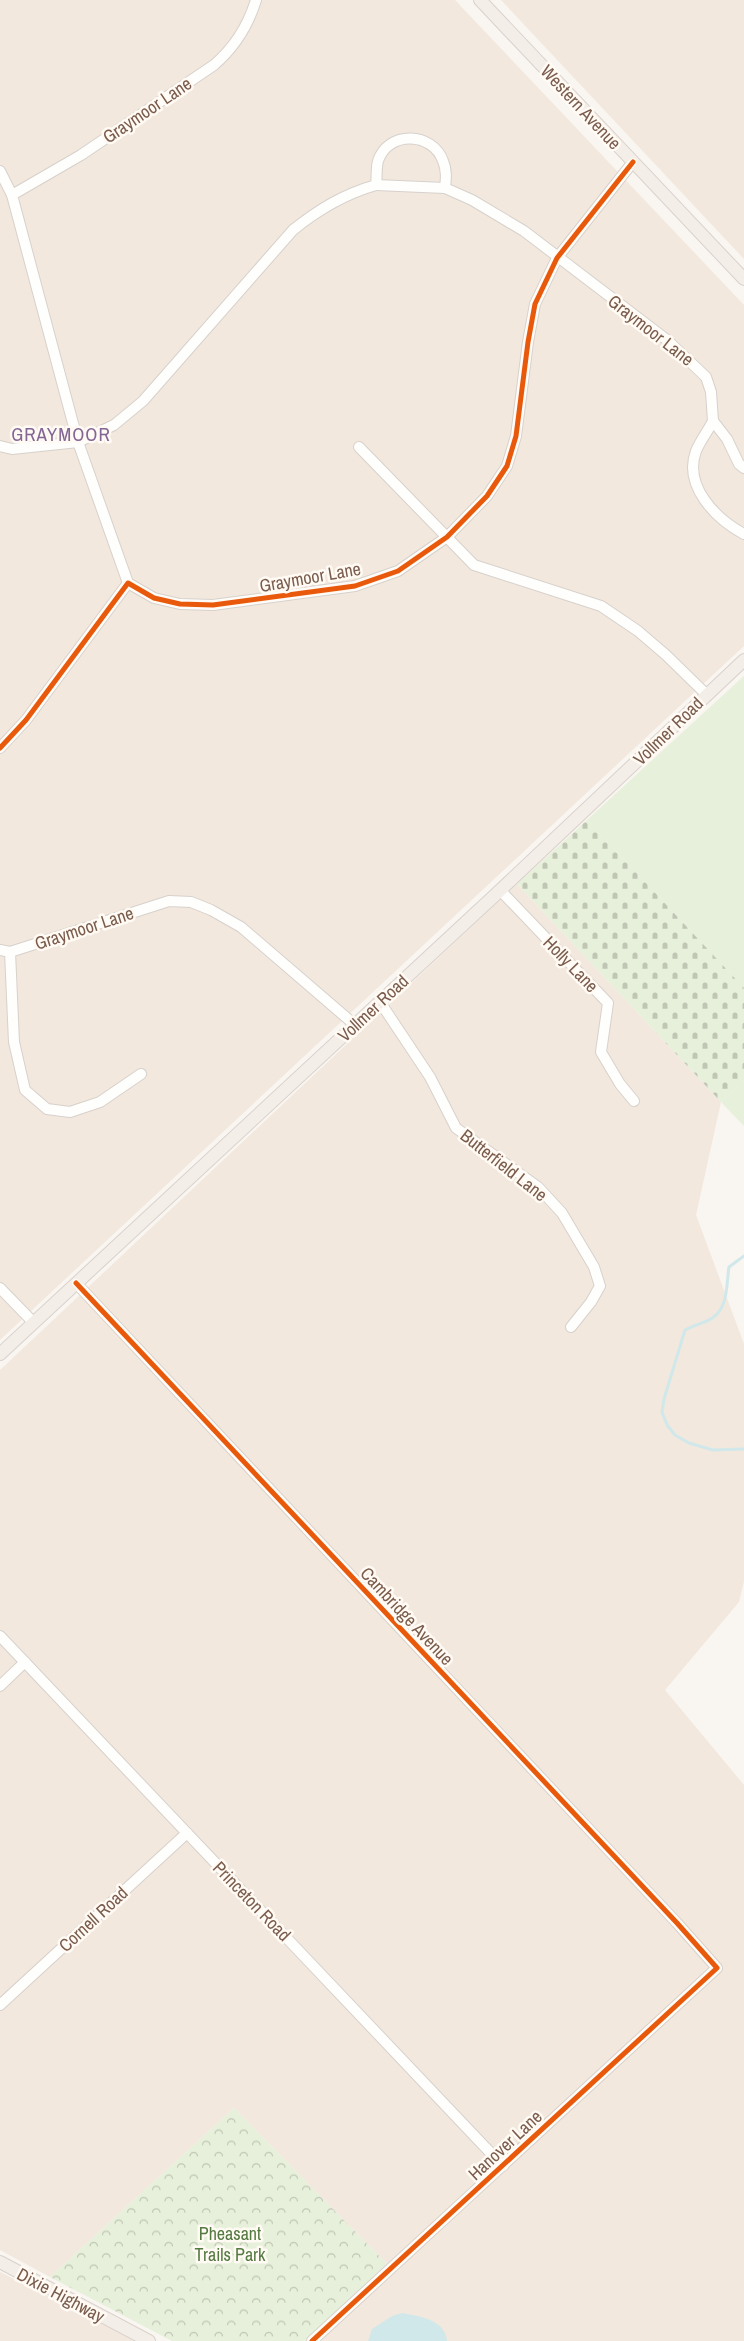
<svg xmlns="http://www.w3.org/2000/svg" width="744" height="2341" viewBox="0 0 744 2341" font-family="'Archivo Narrow',sans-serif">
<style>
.residential{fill:#f2e8de}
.grass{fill:#e7f0db}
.cemetery{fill:url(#cemetery-stones)}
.park{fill:url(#park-crowns)}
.water{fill:#d0e8ea}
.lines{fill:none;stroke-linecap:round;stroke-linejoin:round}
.stream{stroke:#d0e8ea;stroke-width:3}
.minor-casing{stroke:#d7d1cb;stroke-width:12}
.major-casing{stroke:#dad1cc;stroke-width:14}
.minor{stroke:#fefefd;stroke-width:10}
.major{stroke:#f3eee8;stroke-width:12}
.cycleway-casing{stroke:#fffaf3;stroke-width:8}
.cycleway{stroke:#e8590c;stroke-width:5}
.labels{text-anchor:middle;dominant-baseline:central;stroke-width:5;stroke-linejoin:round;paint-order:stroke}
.street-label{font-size:18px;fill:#7a5c4d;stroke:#fffaf3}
.park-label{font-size:18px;fill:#537a41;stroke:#fffaf3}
.neighbourhood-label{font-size:19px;letter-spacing:1px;fill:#846695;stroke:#fffaf3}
</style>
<defs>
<pattern id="cemetery-stones" width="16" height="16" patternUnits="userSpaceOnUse" patternTransform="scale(1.25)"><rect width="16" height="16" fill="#e7f0db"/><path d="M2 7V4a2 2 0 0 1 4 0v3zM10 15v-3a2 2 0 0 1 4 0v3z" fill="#c0c6b4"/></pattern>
<pattern id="park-crowns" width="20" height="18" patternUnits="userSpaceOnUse" patternTransform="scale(1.25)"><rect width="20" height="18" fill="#e7f0db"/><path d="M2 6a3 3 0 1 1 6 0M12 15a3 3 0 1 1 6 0" fill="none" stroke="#c0c6b4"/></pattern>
</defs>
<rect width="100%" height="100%" fill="#f9f5f0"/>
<g class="residential">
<path d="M 0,0 L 455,0 L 744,305 L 744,646 L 0,1340 Z"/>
<path d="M 501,0 L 744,0 L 744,259 Z"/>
<path d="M 517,884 L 721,1102 L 696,1215 L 744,1344 L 744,1581 L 739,1602 L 665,1690 L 744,1785 L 744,2341 L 305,2341 L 388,2265 L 234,2108 L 50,2277 L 0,2250 L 0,1370 Z"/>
<path d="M 0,2272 L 137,2341 L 0,2341 Z"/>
</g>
<g class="grass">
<path d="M 744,676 L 744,988 L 587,820 Z"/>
<path d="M 744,1081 L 744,1126 L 721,1102 Z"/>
</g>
<path class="cemetery" d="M 587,820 L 744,988 L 744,1081 L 721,1102 L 517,884 Z"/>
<path class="park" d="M 234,2108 L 388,2265 L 305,2341 L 172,2341 L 50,2277 Z"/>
<path class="water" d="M 402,2313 C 419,2316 446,2320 447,2341 L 368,2341 L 372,2329 L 392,2316 Z"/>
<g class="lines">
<path class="stream" d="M 744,1256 L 729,1267 C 726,1286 729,1312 707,1321 C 699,1324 692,1326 685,1330 L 664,1399 L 662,1412 L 667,1425 L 675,1435 L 689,1443 L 713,1450 L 744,1449"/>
<g class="minor-casing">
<g id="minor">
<path d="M 0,171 L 12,195 L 78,442 L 128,583"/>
<path d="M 376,185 L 445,188 L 472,200 L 524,231 L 667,340 L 706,377 L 711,392 L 713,421 L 727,439 L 739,464 L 744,468"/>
<path d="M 12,195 L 81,155 L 214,65 C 235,47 248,26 256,0"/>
<path d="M 713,421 C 708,431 700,441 696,451 C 683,486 716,519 744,534"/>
<path d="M 0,446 L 12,449 L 78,442 L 114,425 L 143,401 L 293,230 C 319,209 344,194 376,185 C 377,178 376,168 378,161 C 388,130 433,132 443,161 C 447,170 446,179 445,188"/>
<path d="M 359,447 L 474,565 L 601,606 L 638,631 L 666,655 L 706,694"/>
<path d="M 0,748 L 26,720 L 128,583 L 154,598 L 180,604 L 213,605 L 355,586 L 398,571 L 447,537 L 487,496 L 507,466 L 516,436 L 528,342 L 535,304 L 557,258 L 633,162"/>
<path d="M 500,890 L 608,1003 L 601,1052 L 620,1084 L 634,1101"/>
<path d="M 0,950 L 10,952 L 14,1042 L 25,1090 L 47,1109 L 70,1112 L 100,1102 L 141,1074"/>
<path d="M 10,952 L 169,901 L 191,902 L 211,910 L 241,927 L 355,1025"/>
<path d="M 380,1002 L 430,1077 L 456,1128 L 538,1187 L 562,1213 L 594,1267 L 600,1286 L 591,1302 L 571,1327"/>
<path d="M 76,1283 L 677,1923 L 717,1968 L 312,2341"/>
<path d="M 0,1288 L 34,1323"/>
<path d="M 0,1636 L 503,2166"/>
<path d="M 0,1686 L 25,1662"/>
<path d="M 0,2005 L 187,1833"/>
</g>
</g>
<g class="major-casing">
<g id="major">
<path d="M 480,0 L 744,279"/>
<path d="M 0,1354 L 493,897 L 744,660"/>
<path d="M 0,2262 L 149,2341"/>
</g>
</g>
<use href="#minor" class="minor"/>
<use href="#major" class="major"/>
<g class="cycleway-casing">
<g id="cycleway">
<path d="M 0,748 L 26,720 L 128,583 L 154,598 L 180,604 L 213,605 L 355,586 L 398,571 L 447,537 L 487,496 L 507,466 L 516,436 L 528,342 L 535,304 L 557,258 L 633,162"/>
<path d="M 76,1283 L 677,1923 L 717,1968 L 312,2341"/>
</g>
</g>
<use href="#cycleway" class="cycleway"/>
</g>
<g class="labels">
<g class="street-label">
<text transform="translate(581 107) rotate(47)">Western Avenue</text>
<text transform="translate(147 110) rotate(-34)">Graymoor Lane</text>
<text transform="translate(651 330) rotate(38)">Graymoor Lane</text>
<text transform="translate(310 577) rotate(-10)">Graymoor Lane</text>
<text transform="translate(668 731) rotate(-44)">Vollmer Road</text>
<text transform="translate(84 928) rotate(-18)">Graymoor Lane</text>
<text transform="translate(571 964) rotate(46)">Holly Lane</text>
<text transform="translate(373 1008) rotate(-43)">Vollmer Road</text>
<text transform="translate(504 1165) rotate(38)">Butterfield Lane</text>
<text transform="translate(407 1616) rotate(47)">Cambridge Avenue</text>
<text transform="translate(252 1901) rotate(46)">Princeton Road</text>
<text transform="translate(93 1919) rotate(-43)">Cornell Road</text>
<text transform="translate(505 2145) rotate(-43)">Hanover Lane</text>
<text transform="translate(61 2295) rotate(28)">Dixie Highway</text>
</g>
<g class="park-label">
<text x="230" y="2233">Pheasant<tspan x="230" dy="21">Trails Park</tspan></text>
</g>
<g class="neighbourhood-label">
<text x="61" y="434">GRAYMOOR</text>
</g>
</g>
</svg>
